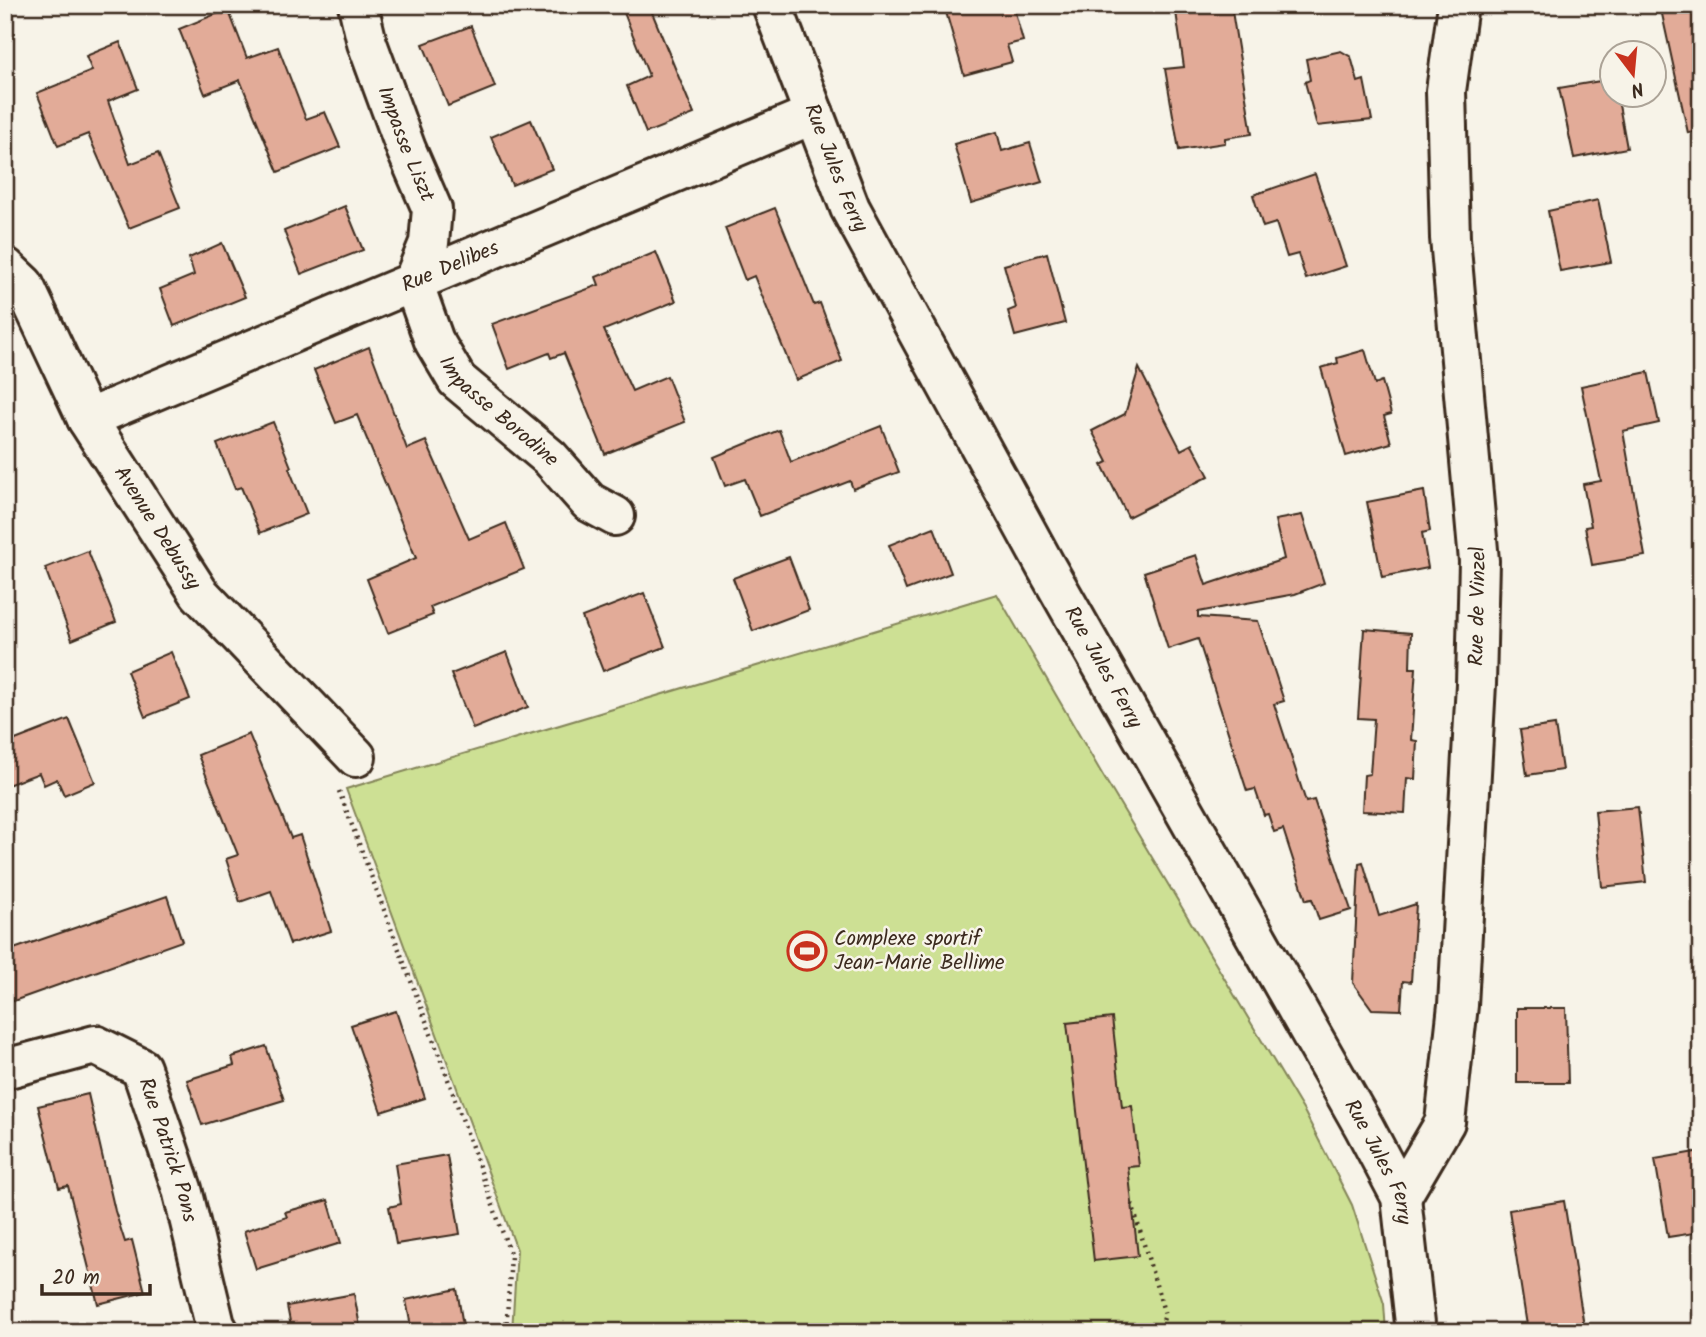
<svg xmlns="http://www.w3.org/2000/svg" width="1706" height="1337" viewBox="0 0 1706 1337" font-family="Kalam,sans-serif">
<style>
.green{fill:#cde094;stroke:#848559;stroke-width:2}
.building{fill:#e2ab98;stroke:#3b2a1e;stroke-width:2}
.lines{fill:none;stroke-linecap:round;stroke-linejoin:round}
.minor-casing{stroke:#3b2a1e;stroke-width:44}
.path{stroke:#3b2a1e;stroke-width:4.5;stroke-dasharray:2 5;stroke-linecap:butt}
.minor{stroke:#f7f3e8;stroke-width:38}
.labels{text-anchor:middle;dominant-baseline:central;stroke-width:5;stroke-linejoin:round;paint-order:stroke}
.street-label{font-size:21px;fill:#3b2a1e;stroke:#f7f3e8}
.poi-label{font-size:21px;fill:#3b2a1e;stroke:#f7f3e8;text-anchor:start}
</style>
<rect width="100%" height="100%" fill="#f7f3e8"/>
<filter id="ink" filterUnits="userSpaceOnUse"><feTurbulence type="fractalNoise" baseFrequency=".0143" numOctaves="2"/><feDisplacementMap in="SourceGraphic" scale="14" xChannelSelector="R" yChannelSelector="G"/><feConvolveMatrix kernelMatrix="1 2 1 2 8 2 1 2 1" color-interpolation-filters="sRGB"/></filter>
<g filter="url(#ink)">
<path class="green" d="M 997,594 L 1102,774 L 1305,1113 L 1352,1205 L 1384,1304 L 1386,1332 L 512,1332 L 517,1250 L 346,789 Z"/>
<g class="building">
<path d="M 621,5 L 649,5 L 694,114 L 646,133 L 627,86 L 649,76 Z"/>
<path d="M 944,5 L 1013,5 L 1023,41 L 1007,45 L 1012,62 L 964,75 Z"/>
<path d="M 1175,5 L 1231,5 L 1252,134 L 1225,138 L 1225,143 L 1179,150 L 1165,69 L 1184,67 Z"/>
<path d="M 1660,5 L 1701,5 L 1701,131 L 1688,133 Z"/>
<path d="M 228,9 L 247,58 L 278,47 L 306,119 L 325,112 L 340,147 L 278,172 L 240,80 L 205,94 L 179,29 Z"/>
<path d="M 471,26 L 495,87 L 448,106 L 423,44 Z"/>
<path d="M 120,42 L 138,89 L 108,101 L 130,164 L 158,153 L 180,208 L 129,228 L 88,134 L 58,146 L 37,93 L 92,71 L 86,56 Z"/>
<path d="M 1341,51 L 1351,57 L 1358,82 L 1364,80 L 1372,120 L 1317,126 L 1305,82 L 1310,80 L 1306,59 Z"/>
<path d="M 1612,79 L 1612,94 L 1617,94 L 1627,148 L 1574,158 L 1559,88 Z"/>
<path d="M 531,120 L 552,169 L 512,185 L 491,137 Z"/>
<path d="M 997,132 L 1002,151 L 1030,143 L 1042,182 L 971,203 L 954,144 Z"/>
<path d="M 1315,174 L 1346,266 L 1306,279 L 1298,254 L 1287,257 L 1276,223 L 1263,227 L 1253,195 Z"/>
<path d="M 1598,200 L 1611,262 L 1560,271 L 1548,211 Z"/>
<path d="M 345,206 L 363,250 L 301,274 L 284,231 Z"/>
<path d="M 775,208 L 814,305 L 820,303 L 842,361 L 796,380 L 754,276 L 745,280 L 725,228 Z"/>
<path d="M 222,243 L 245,297 L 174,326 L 160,289 L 194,275 L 189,258 Z"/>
<path d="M 656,252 L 676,301 L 604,330 L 632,391 L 667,376 L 685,422 L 605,454 L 564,353 L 551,358 L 549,353 L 509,369 L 492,324 L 599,285 L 596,277 Z"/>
<path d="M 1047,253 L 1065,323 L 1015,336 L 1008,311 L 1016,308 L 1004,265 Z"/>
<path d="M 369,347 L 407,449 L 426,441 L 469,539 L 506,523 L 524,569 L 430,607 L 433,615 L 388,633 L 367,579 L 416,558 L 357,415 L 336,423 L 314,370 Z"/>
<path d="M 1365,350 L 1375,384 L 1382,381 L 1391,414 L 1384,416 L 1391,443 L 1346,456 L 1321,368 L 1338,363 L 1337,358 Z"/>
<path d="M 1139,368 L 1181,450 L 1192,444 L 1209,476 L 1128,517 L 1102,465 L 1108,462 L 1092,431 L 1125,414 Z"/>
<path d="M 1648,372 L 1659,423 L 1623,431 L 1645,556 L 1592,565 L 1585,527 L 1591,526 L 1583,484 L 1601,481 L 1581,386 Z"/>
<path d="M 273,422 L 291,467 L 289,468 L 307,514 L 260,533 L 241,487 L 235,489 L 217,444 Z"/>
<path d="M 881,426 L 899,472 L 853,489 L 850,481 L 760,516 L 745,479 L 725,486 L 714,457 L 779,430 L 791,462 Z"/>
<path d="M 1424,491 L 1430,531 L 1422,533 L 1428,568 L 1382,577 L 1367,502 Z"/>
<path d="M 1302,515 L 1324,583 L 1295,594 L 1198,612 L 1198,617 L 1258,621 L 1284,701 L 1274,704 L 1306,802 L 1314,800 L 1351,910 L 1319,920 L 1312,899 L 1306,900 L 1283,829 L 1274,832 L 1268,814 L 1264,815 L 1255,789 L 1247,791 L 1198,639 L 1168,649 L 1144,572 L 1196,555 L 1206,585 L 1284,559 L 1275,520 Z"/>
<path d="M 934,527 L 951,573 L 906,590 L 889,545 Z"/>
<path d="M 88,551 L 116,622 L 72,640 L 45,568 Z"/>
<path d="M 789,557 L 809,610 L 753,631 L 733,578 Z"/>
<path d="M 644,593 L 665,647 L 603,671 L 582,617 Z"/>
<path d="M 1364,629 L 1411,633 L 1410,668 L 1416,668 L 1411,740 L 1417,741 L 1415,779 L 1407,778 L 1405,813 L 1362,811 L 1364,775 L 1370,774 L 1374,719 L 1358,718 Z"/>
<path d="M 171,652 L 190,699 L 145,717 L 127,671 Z"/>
<path d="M 507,652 L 528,707 L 473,729 L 451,674 Z"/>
<path d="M 69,719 L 95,782 L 64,795 L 57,779 L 44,785 L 39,773 L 5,786 L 5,744 Z"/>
<path d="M 1555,725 L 1562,770 L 1527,775 L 1520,730 Z"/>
<path d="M 249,734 L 291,838 L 300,835 L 331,931 L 290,944 L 271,891 L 240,902 L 226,859 L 238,855 L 198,755 Z"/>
<path d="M 1638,807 L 1646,882 L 1602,887 L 1595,811 Z"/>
<path d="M 1363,862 L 1379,916 L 1416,904 L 1411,982 L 1403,981 L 1401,1010 L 1372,1009 L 1353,983 L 1359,863 Z"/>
<path d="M 167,896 L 182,941 L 5,1004 L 5,952 Z"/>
<path d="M 1517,1008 L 1566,1008 L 1568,1083 L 1517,1083 Z"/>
<path d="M 396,1011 L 425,1098 L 381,1112 L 351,1025 Z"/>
<path d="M 1112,1018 L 1122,1107 L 1132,1106 L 1139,1166 L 1128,1167 L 1138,1256 L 1094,1261 L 1067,1023 Z"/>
<path d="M 266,1046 L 284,1100 L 202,1125 L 187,1080 L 234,1065 L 232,1057 Z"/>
<path d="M 88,1094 L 115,1211 L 125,1242 L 132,1240 L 145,1292 L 98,1304 L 68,1186 L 59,1188 L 38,1106 Z"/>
<path d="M 1701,1151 L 1701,1232 L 1668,1237 L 1655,1159 Z"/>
<path d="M 447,1155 L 460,1234 L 396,1244 L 389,1207 L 401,1204 L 395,1164 Z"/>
<path d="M 328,1200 L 341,1243 L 256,1269 L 244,1231 L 287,1217 L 285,1212 Z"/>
<path d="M 1564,1201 L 1585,1332 L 1528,1332 L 1509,1210 Z"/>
<path d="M 457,1289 L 464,1332 L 412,1332 L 406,1300 Z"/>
<path d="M 354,1294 L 361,1332 L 292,1332 L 287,1306 Z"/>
</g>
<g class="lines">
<g class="minor-casing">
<g id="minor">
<path id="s1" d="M 358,5 L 367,43 L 406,149 L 432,209 L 429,243 L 413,282 L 434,341 L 457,380 L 550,458 L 589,502 L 615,516"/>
<path id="s2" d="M 772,5 L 850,208 L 1046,567 L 1364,1127 L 1401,1197 L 1416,1332"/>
<path id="s3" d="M 5,267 L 24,285 L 87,419 L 199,593 L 356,757"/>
<path id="s4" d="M 87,419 L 814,114"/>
<path id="s5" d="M 5,1069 L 95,1045 L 141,1068 L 182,1189 L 215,1325 L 219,1332"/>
<path id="s6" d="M 1401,1197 L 1445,1122 L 1458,1005 L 1476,684 L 1479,561 L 1450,238 L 1446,91 L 1458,5"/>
</g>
</g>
<g class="path">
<path d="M 339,791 L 445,1071 L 511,1256 L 506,1332"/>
<path d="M 1132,1204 L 1165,1315 L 1159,1332"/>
</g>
<use href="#minor" class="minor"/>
</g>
</g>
<defs>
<g id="stadium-ring" transform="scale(2.0125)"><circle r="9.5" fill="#f7f3e8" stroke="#c8321e" stroke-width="1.5"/><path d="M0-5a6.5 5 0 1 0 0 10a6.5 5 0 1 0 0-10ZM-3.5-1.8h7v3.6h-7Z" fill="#c8321e"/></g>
</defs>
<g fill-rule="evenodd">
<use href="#stadium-ring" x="807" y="951"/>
</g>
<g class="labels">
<g class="street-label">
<text stroke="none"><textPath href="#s1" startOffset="147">Impasse Liszt</textPath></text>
<text stroke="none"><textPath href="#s2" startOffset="175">Rue Jules Ferry</textPath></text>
<text stroke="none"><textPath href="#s4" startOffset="394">Rue Delibes</textPath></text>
<text stroke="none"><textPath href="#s1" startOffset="453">Impasse Borodine</textPath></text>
<text stroke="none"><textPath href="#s3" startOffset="304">Avenue Debussy</textPath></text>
<text stroke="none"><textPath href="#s6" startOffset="604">Rue de Vinzel</textPath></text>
<text stroke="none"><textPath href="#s2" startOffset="742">Rue Jules Ferry</textPath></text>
<text stroke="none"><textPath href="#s5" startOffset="231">Rue Patrick Pons</textPath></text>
<text stroke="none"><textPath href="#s2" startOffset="1309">Rue Jules Ferry</textPath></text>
</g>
<g class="poi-label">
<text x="834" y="939">Complexe sportif<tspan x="834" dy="24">Jean-Marie Bellime</tspan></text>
</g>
</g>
<rect width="1706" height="1337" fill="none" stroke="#f7f3e8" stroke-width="28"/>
<rect x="14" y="14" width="1678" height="1309" fill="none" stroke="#3b2a1e" stroke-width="2.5" filter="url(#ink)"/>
<g transform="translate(1633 74) rotate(164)"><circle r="33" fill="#f7f3e8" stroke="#aca397" stroke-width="2"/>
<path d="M0-5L12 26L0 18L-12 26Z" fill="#c8321e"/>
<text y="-10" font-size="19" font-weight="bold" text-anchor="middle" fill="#3b2a1e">N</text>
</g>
<path d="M42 1284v10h108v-10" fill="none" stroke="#3b2a1e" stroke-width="3.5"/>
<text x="52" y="1284" font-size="21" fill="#3b2a1e" stroke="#f7f3e8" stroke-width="5" paint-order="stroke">20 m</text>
</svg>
